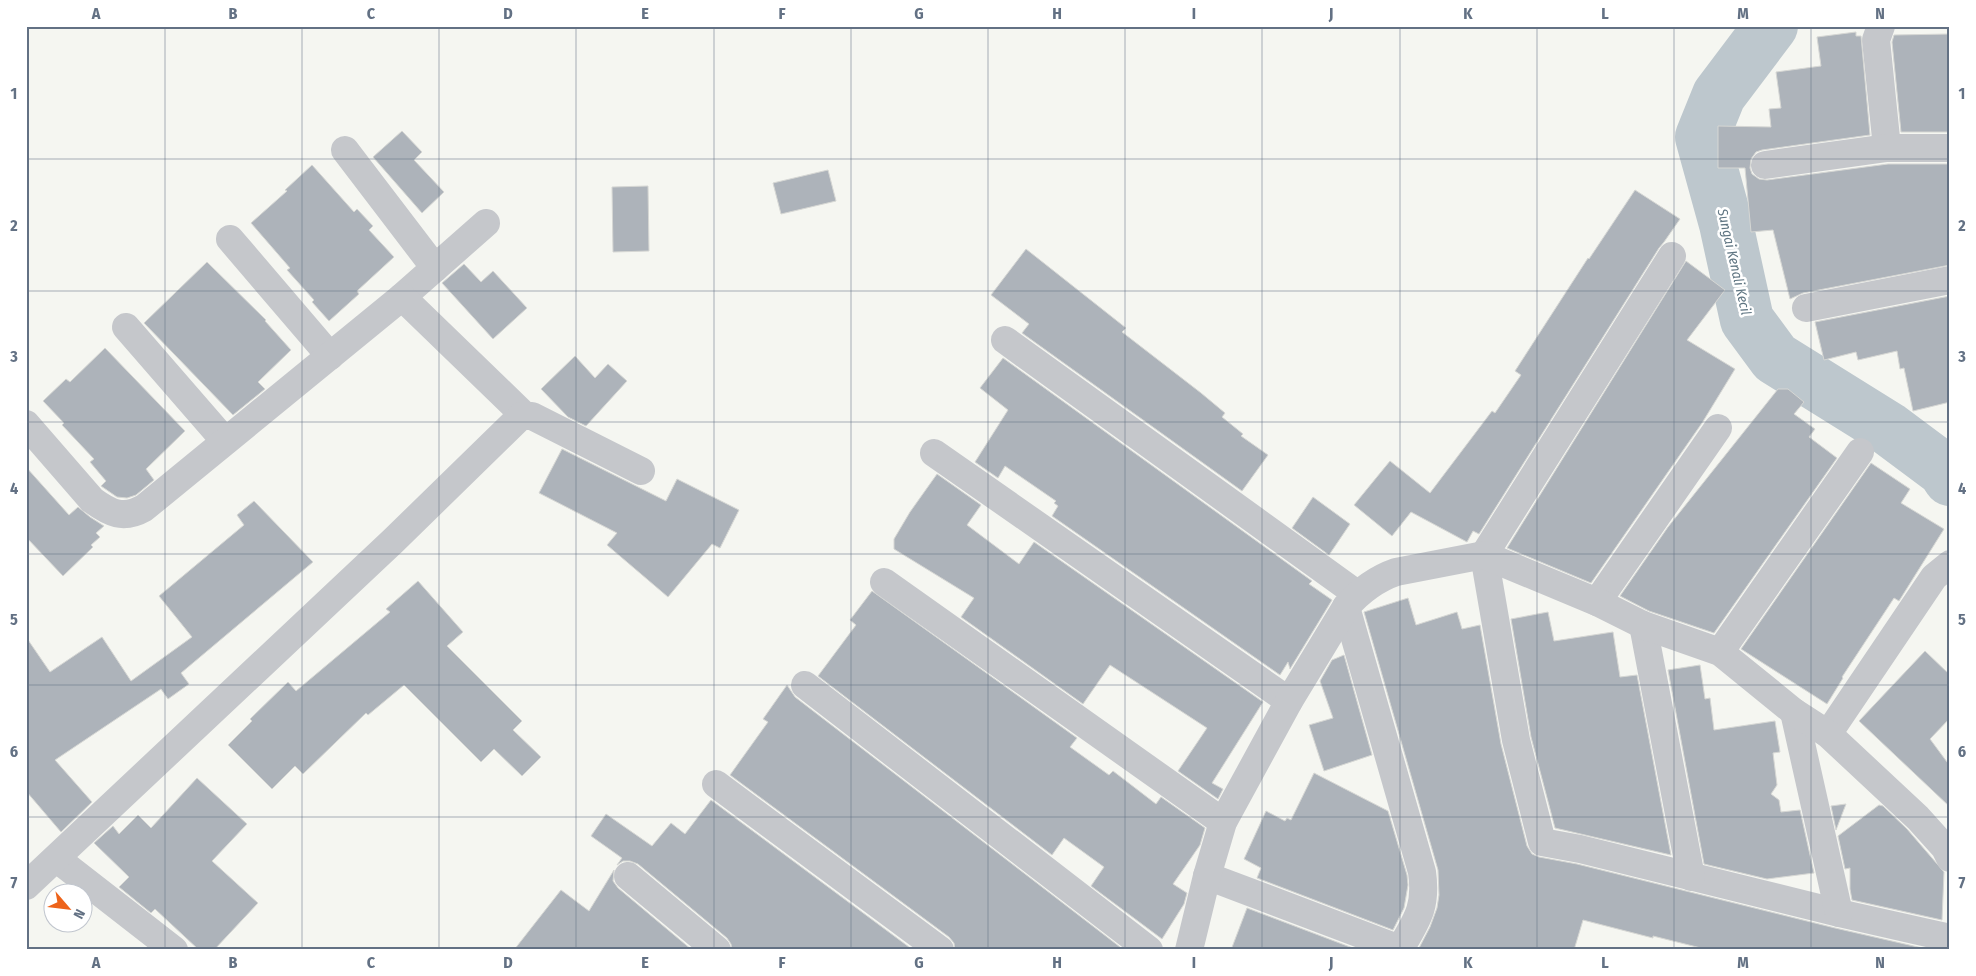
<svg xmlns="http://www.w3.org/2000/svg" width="1976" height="976" viewBox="0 0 1976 976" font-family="'Fira Sans Condensed',sans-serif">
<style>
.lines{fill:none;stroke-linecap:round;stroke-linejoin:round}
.river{stroke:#bdc7cd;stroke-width:54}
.building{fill:#adb3ba;stroke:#d6d7d4}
.minor{stroke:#c5c7cb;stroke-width:28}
.grid{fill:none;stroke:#637184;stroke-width:1;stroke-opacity:0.55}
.labels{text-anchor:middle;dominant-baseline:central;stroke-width:5;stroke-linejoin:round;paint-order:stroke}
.water-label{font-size:14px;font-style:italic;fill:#5e7481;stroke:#fff}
.neatline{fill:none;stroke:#637184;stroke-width:2}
.grid-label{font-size:16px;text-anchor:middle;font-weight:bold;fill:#637184}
</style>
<rect width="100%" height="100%" fill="#f5f6f1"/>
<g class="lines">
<path class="river" d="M 1771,26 L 1719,95 L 1702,137 L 1726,224 L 1747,320 L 1775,358 L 1889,429 L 1944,470 L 1950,479"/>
</g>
<g class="building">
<path d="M 1856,32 L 1856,36 L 1861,36 L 1870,135 L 1762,150 L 1756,152 L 1751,159 L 1750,168 L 1752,174 L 1759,179 L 1767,180 L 1888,164 L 1950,164 L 1950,265 L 1803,293 L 1790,299 L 1773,230 L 1751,232 L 1745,168 L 1718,168 L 1718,126 L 1771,127 L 1769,109 L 1781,108 L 1776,72 L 1821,66 L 1817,37 Z"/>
<path d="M 1950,34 L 1950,132 L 1901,132 L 1892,42 L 1894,35 Z"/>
<path d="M 402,131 L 422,152 L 414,160 L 444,192 L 422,213 L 373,157 Z"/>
<path d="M 312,165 L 354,212 L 357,209 L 373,226 L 369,230 L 394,257 L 357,291 L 359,294 L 329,321 L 312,302 L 314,300 L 287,270 L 290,268 L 251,223 L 287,191 L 285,190 Z"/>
<path d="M 828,170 L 836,201 L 781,214 L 773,183 Z"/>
<path d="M 648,186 L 649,251 L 613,252 L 612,187 Z"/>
<path d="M 1635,190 L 1680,219 L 1664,242 L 1659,248 L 1479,534 L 1473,531 L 1467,542 L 1411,512 L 1392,536 L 1354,505 L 1390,461 L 1430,493 L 1492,411 L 1495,413 L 1521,375 L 1515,371 L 1588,258 L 1589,259 Z"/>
<path d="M 1026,249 L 1126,328 L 1122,332 L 1201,393 L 1225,413 L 1222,417 L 1243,434 L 1241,436 L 1268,455 L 1242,491 L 1022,333 L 1029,324 L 991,295 Z"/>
<path d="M 1686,261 L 1725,290 L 1687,340 L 1735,369 L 1702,423 L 1591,583 L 1507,548 Z"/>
<path d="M 207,262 L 266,320 L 265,321 L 291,350 L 258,382 L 265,389 L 233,415 L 144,323 Z"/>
<path d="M 464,264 L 481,282 L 493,271 L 527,308 L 493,339 L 442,283 Z"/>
<path d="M 1950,296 L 1950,402 L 1913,411 L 1904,368 L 1900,369 L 1897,351 L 1858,360 L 1856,352 L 1824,360 L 1815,322 Z"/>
<path d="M 105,348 L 185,431 L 146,469 L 154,480 L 136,495 L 127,498 L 117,497 L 101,486 L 106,481 L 90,462 L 94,459 L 62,425 L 64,423 L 43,401 L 66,379 L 70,382 Z"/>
<path d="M 575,356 L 595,378 L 608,364 L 627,381 L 586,426 L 568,417 L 541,389 Z"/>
<path d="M 1003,358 L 1312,581 L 1309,584 L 1332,600 L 1290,669 L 1288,662 L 1280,675 L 1052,516 L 1058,506 L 1054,503 L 1056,501 L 1005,466 L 998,478 L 975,462 L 1008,410 L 980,388 Z"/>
<path d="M 1778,389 L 1788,389 L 1804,402 L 1794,414 L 1815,429 L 1809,437 L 1837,458 L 1714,633 L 1649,611 L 1620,596 L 1668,527 Z"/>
<path d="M 562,449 L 666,501 L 677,479 L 739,510 L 720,548 L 712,544 L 668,597 L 607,545 L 617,533 L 539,493 Z"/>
<path d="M 1871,463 L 1910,489 L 1901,503 L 1944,529 L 1899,601 L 1894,598 L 1842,677 L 1843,678 L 1827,704 L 1741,649 Z"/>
<path d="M 26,467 L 69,515 L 78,507 L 90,517 L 104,526 L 96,533 L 100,537 L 91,545 L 93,547 L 63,576 L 26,537 Z"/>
<path d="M 937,474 L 981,505 L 967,525 L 1019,564 L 1034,542 L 1263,702 L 1212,783 L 1223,789 L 1218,799 L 1178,771 L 1207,728 L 1110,665 L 1083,704 L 961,617 L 974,598 L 894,549 L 894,539 L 910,512 Z"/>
<path d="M 1313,497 L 1350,524 L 1329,555 L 1292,528 Z"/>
<path d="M 254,501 L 313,562 L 181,673 L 189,684 L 168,699 L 161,689 L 55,760 L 92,802 L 61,832 L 26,791 L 26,637 L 50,672 L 102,637 L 131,681 L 192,637 L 159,596 L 244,525 L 237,515 Z"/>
<path d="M 418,581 L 463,632 L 447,646 L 522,721 L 513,730 L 541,757 L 522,776 L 494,749 L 481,762 L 404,685 L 368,715 L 366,713 L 303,774 L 295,766 L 272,789 L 228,745 L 252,721 L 250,719 L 288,682 L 296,691 L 390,612 L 386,609 Z"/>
<path d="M 872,591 L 1077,738 L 1070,747 L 1109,775 L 1113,771 L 1156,804 L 1161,797 L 1205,828 L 1200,845 L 1173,884 L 1187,893 L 1184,904 L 1162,939 L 1091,886 L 1104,867 L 1064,838 L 1052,855 L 818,676 L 856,625 L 850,620 Z"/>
<path d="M 1408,598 L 1416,625 L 1457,612 L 1462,629 L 1480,625 L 1501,744 L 1527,846 L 1532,854 L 1539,857 L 1577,864 L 1835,928 L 1931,950 L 1709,950 L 1653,936 L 1653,938 L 1583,920 L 1574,950 L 1418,950 L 1430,927 L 1437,908 L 1439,895 L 1438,870 L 1364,612 Z"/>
<path d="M 1548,612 L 1554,641 L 1613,632 L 1620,677 L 1637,675 L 1671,855 L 1555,828 L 1531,737 L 1511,619 Z"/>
<path d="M 1925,651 L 1950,675 L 1950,718 L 1930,739 L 1950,766 L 1950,807 L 1859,721 Z"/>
<path d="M 1344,655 L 1372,755 L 1324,771 L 1309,725 L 1333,718 L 1320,681 L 1332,660 Z"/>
<path d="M 1700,665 L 1705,699 L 1710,698 L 1714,730 L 1775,721 L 1780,752 L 1773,753 L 1777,785 L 1771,794 L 1779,800 L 1781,812 L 1800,810 L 1814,873 L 1767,879 L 1704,864 L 1668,670 Z"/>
<path d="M 787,685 L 795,697 L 1120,947 L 1118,950 L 955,950 L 954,943 L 949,937 L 730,775 L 768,722 L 763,719 Z"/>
<path d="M 1314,773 L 1388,811 L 1407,875 L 1408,885 L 1404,908 L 1393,930 L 1257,878 L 1261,868 L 1244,859 L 1266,811 L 1285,821 L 1287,818 L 1291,820 Z"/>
<path d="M 197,778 L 247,824 L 212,861 L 258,903 L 214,950 L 199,950 L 155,909 L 151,913 L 119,887 L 129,877 L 94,843 L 113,826 L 119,834 L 138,815 L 151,828 Z"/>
<path d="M 711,800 L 913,950 L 732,950 L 731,944 L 727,938 L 638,864 L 630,861 L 623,861 L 617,865 L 622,858 L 591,836 L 606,814 L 652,846 L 671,823 L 685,834 Z"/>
<path d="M 1846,804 L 1836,830 L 1831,806 Z"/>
<path d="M 1879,805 L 1883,806 L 1907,829 L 1944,872 L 1942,920 L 1852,900 L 1850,889 L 1850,868 L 1845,869 L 1838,836 Z"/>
<path d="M 614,870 L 613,881 L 618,888 L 692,950 L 514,950 L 561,890 L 589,911 Z"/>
<path d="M 1247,908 L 1358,950 L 1231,950 Z"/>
</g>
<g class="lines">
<g class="minor">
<path d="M 1881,26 L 1876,40 L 1887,148"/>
<path d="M 345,150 L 435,268"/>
<path d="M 1765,165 L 1887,148 L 1950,148"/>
<path d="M 230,239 L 330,356"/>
<path d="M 1672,256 L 1484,555 L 1516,740 L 1542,842 L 1580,849 L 1839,913 L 1950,938"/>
<path d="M 402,297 L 486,223"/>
<path d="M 1806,308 L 1950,280"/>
<path d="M 126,327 L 225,441"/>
<path d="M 1005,340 L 1357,594"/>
<path d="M 26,424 L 92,500 C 110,513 123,520 144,508 L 402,297 L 524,415"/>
<path d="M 934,453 L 1289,701"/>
<path d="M 884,582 L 1223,822"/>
<path d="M 1597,602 L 1718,428"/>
<path d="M 1643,625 L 1691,877"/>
<path d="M 1720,652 L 1860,452"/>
<path d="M 805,685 L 1149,950"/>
<path d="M 1794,712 L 1839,913"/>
<path d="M 1828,734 L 1934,577 L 1950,564"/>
<path d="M 716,784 L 940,950"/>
<path d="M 57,859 L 174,950"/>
<path d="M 628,876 L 717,950"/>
<path d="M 1207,876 L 1400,949 C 1417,920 1427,907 1422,872 L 1346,607"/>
<path d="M 26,886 L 393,541 L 521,416 L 532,416 L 641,471"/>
<path d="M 1189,950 L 1207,876 L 1223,822 L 1289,701 L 1346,607 C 1360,591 1376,579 1396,572 L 1484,555 L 1597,602 L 1643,625 L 1720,652 L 1794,712 L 1828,734 L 1918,818 L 1945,848 L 1950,858"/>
</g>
</g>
<path class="grid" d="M 165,26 L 165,950M 302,26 L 302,950M 439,26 L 439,950M 576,26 L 576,950M 714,26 L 714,950M 851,26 L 851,950M 988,26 L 988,950M 1125,26 L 1125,950M 1262,26 L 1262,950M 1400,26 L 1400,950M 1537,26 L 1537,950M 1674,26 L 1674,950M 1811,26 L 1811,950M 26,159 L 1950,159M 26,291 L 1950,291M 26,422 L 1950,422M 26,554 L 1950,554M 26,685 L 1950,685M 26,817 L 1950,817"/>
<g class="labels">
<g class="water-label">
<text transform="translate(1734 262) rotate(77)">Sungai Kenali Kecil</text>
</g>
</g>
<rect width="1976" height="976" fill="none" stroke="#ffffff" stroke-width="55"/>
<g transform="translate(68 908) rotate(118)"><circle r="24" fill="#ffffff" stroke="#c1c6ce"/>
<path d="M0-4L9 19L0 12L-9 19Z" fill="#ed631a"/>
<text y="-8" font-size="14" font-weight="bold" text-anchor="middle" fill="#637184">N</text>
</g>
<rect x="28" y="28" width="1920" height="920" class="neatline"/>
<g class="grid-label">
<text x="96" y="19">A</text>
<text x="233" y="19">B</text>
<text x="371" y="19">C</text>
<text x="508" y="19">D</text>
<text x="645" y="19">E</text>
<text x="782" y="19">F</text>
<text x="919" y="19">G</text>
<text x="1057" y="19">H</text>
<text x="1194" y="19">I</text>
<text x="1331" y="19">J</text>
<text x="1468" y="19">K</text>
<text x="1605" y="19">L</text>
<text x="1743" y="19">M</text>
<text x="1880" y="19">N</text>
<text x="14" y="99">1</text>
<text x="1962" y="99">1</text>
<text x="14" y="231">2</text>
<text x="1962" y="231">2</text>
<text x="14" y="362">3</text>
<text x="1962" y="362">3</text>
<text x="14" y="494">4</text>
<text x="1962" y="494">4</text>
<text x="14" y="625">5</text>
<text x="1962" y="625">5</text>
<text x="14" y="757">6</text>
<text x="1962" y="757">6</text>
<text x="14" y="888">7</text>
<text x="1962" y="888">7</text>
<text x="96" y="968">A</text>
<text x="233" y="968">B</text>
<text x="371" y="968">C</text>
<text x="508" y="968">D</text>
<text x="645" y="968">E</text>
<text x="782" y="968">F</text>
<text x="919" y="968">G</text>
<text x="1057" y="968">H</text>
<text x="1194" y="968">I</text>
<text x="1331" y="968">J</text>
<text x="1468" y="968">K</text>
<text x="1605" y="968">L</text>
<text x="1743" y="968">M</text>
<text x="1880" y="968">N</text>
</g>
</svg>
